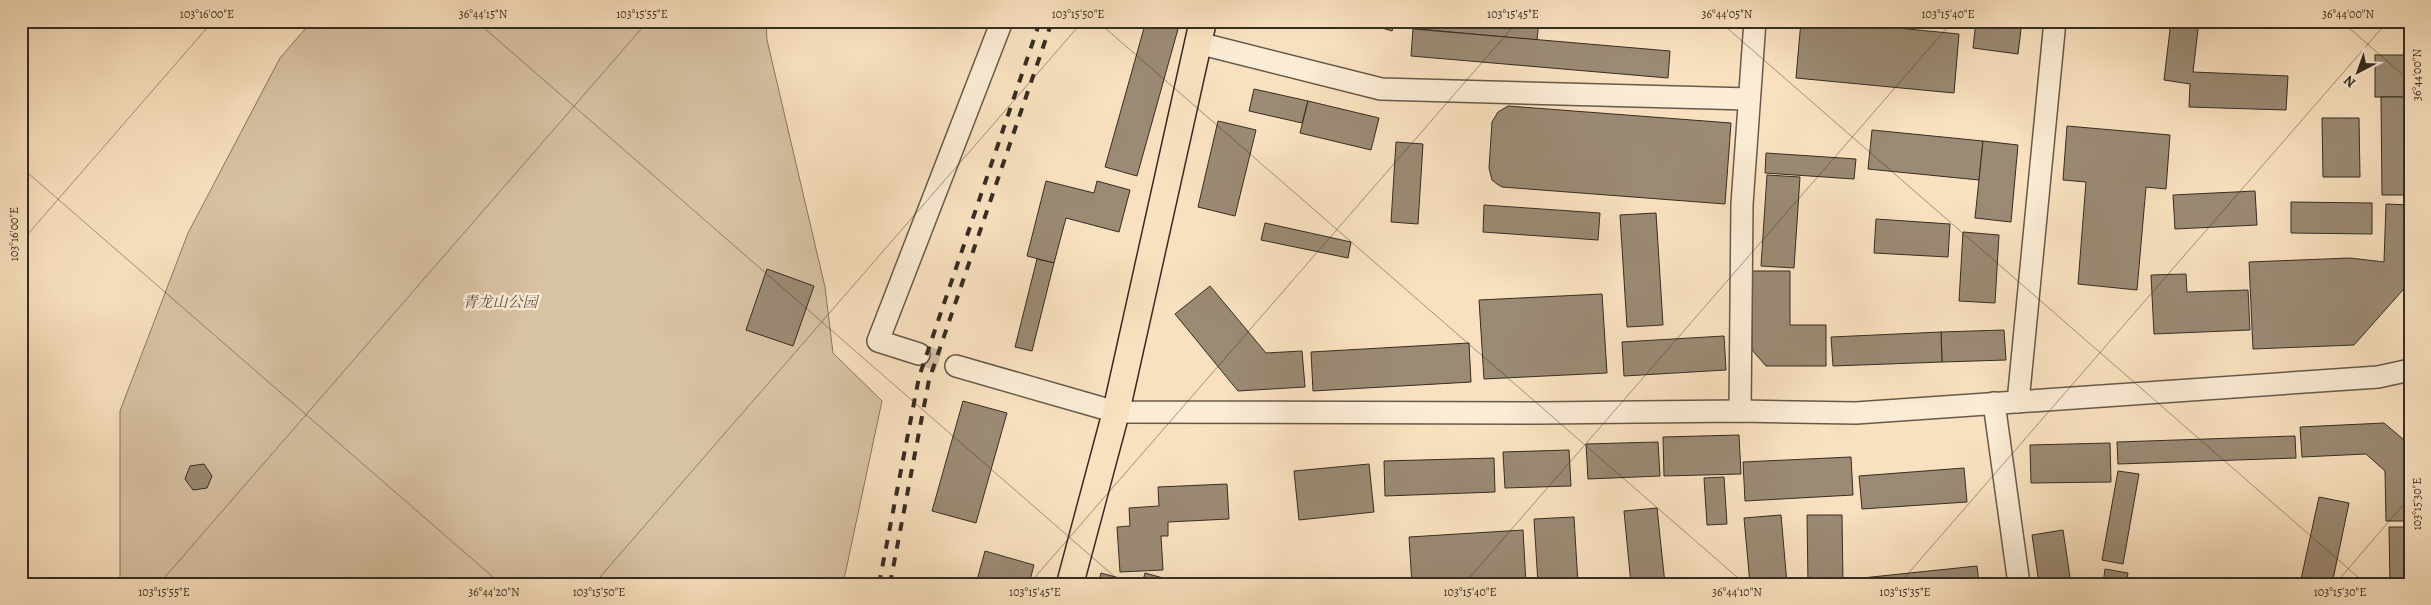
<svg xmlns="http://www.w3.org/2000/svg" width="2431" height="605" viewBox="0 0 2431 605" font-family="Alegreya,'Noto Serif SC',serif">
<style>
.green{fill:#d8c2a4;stroke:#877764}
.building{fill:#9b8a74;stroke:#362c23}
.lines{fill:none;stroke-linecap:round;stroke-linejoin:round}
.minor-tunnel{stroke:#d2bda0;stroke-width:21;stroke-dasharray:21 11;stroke-linecap:butt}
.minor-casing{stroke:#67594a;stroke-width:24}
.major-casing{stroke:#362c23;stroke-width:29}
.minor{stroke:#fbecd5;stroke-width:21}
.major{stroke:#f9e1bf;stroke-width:26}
.rail{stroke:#362c23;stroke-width:4;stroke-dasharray:9 9;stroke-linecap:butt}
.ticks{fill:none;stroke:#362c23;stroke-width:1;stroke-opacity:0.45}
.labels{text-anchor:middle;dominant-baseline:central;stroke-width:5;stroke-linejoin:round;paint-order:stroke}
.park-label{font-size:15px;font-style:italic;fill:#5e5243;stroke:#fbecd5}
.neatline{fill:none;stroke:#362c23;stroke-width:2}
.ticks-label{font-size:12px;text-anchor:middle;fill:#362c23}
</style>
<rect width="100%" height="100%" fill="#f9e1bf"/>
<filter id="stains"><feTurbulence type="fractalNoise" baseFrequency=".004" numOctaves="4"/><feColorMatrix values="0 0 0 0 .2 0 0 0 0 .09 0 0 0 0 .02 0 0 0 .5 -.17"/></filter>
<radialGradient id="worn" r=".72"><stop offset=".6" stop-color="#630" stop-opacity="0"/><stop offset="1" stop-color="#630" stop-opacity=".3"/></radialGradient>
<path class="green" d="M 312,21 L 766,21 L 767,40 L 825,287 L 833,353 L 882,401 L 843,584 L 118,584 L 120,580 L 120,411 L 188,233 L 280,58 Z"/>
<g class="building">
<path d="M 1146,21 L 1178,29 L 1137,176 L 1105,167 Z"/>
<path d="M 1169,21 L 1187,21 L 1186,26 Z"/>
<path d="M 1359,21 L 1395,21 L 1392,31 Z"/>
<path d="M 1420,21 L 1539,21 L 1537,40 L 1419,29 Z"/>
<path d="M 1801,21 L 1825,21 L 1959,34 L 1954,93 L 1796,78 Z"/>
<path d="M 1976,21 L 2022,21 L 2018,54 L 1973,48 Z"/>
<path d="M 2171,21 L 2199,21 L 2193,72 L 2288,76 L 2286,110 L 2189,107 L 2190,84 L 2164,80 Z"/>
<path d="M 1413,29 L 1670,51 L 1668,78 L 1411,56 Z"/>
<rect x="2375" y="55" width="35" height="42"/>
<path d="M 1254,89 L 1308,101 L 1302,123 L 1249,111 Z"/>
<path d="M 2381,97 L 2410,97 L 2410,195 L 2382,195 Z"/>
<path d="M 1308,101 L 1379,118 L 1371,150 L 1300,133 Z"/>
<path d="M 1508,106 L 1731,123 L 1725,204 L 1502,187 L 1497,184 L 1492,180 L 1489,168 L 1492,122 L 1498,112 Z"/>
<path d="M 2322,118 L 2359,118 L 2360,177 L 2323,177 Z"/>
<path d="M 1218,121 L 1256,130 L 1235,216 L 1198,207 Z"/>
<path d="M 2067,126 L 2170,135 L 2166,189 L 2146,187 L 2137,290 L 2078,284 L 2086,182 L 2063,180 Z"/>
<path d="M 1872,130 L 1983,141 L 1979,180 L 1868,169 Z"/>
<path d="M 1983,141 L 2018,145 L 2011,222 L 1975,218 Z"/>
<path d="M 1396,142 L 1423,144 L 1418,224 L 1391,222 Z"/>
<path d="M 1766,153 L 1856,159 L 1854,179 L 1765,173 Z"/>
<path d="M 1767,175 L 1800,177 L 1794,268 L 1761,266 Z"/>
<path d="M 1046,181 L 1094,193 L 1097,181 L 1130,190 L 1119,232 L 1066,218 L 1054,263 L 1027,256 Z"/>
<path d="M 2255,191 L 2257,225 L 2175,229 L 2173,195 Z"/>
<path d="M 2291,202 L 2372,203 L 2372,234 L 2291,233 Z"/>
<path d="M 2386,204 L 2410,205 L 2410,282 L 2354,345 L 2253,349 L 2249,262 L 2350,258 L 2384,262 Z"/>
<path d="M 1484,205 L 1600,213 L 1598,240 L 1483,232 Z"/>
<path d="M 1656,213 L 1663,325 L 1627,327 L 1620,215 Z"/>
<path d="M 1876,219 L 1950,224 L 1948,257 L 1874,253 Z"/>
<path d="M 1265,223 L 1351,242 L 1348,258 L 1261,240 Z"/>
<path d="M 1963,232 L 1999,235 L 1995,303 L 1959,301 Z"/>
<path d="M 1037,259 L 1054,263 L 1032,351 L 1015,347 Z"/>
<path d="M 767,269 L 814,286 L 793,346 L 746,330 Z"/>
<path d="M 1752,271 L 1790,271 L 1790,325 L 1826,325 L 1826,366 L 1766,366 L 1752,350 Z"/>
<path d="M 2186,274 L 2187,292 L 2248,290 L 2250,330 L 2154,334 L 2151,275 Z"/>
<path d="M 1210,286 L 1266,353 L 1302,351 L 1305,387 L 1238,391 L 1175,314 Z"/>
<path d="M 1602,294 L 1607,373 L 1484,379 L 1479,300 Z"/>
<path d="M 2004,330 L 2006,360 L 1942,362 L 1941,332 Z"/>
<path d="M 1941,332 L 1942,362 L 1833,366 L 1831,337 Z"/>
<path d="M 1724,336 L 1726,370 L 1624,376 L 1622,342 Z"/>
<path d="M 1469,343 L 1471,382 L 1313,391 L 1311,352 Z"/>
<path d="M 963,401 L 1007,413 L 976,523 L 932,511 Z"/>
<path d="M 2384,423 L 2410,445 L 2410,521 L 2386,521 L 2385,471 L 2366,454 L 2302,457 L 2300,427 Z"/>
<path d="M 1739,435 L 1741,474 L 1664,476 L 1663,437 Z"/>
<path d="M 2295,436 L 2296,458 L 2118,464 L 2117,442 Z"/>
<path d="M 1658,442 L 1660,476 L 1588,479 L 1586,444 Z"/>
<path d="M 2110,443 L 2111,482 L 2031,483 L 2030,445 Z"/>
<path d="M 1569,450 L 1571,486 L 1505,488 L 1503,452 Z"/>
<path d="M 1851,457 L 1853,495 L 1745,501 L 1743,462 Z"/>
<path d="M 1494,458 L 1495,492 L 1385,496 L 1384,461 Z"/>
<path d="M 204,464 L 212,476 L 207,488 L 193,490 L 185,479 L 190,466 Z"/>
<path d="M 1369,464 L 1374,512 L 1299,520 L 1294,471 Z"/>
<path d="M 1964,468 L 1967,502 L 1862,509 L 1859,476 Z"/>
<path d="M 2118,471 L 2139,474 L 2123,564 L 2102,560 Z"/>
<path d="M 1724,477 L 1727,524 L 1707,525 L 1704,478 Z"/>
<path d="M 1227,484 L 1229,519 L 1168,522 L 1168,536 L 1161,536 L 1163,570 L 1120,572 L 1117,527 L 1130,526 L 1129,508 L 1159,506 L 1158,487 Z"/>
<path d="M 2319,497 L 2349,503 L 2332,584 L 2300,584 Z"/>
<path d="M 1657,508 L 1665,584 L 1631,584 L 1624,511 Z"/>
<path d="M 1781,515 L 1787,584 L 1750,584 L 1744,518 Z"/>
<path d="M 1807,515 L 1842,515 L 1843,584 L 1808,584 Z"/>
<path d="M 1574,517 L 1578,584 L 1538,584 L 1534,519 Z"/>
<path d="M 2389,527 L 2410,527 L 2410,584 L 2390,584 Z"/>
<path d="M 1523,530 L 1526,584 L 1412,584 L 1409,537 Z"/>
<path d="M 2063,530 L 2071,584 L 2039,584 L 2032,535 Z"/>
<path d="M 985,551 L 1034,565 L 1029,584 L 976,584 Z"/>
<path d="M 1977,566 L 1979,584 L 1862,584 L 1862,578 Z"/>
<path d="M 2105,569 L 2128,573 L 2126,584 L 2103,584 Z"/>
<path d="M 1101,573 L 1134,582 L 1134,584 L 1098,584 Z"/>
<path d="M 1145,573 L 1185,584 L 1142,584 Z"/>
</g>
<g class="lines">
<path class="minor-tunnel" d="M 919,354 L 956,366"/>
<g class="minor-casing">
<g id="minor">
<path d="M 1198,43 L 1381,89 L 1749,99"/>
<path d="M 919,354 L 878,341 L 1002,21"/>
<path d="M 956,366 L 1116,412 L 1539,413 L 1740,411 L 1856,413 L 2378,377 L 2410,370"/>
<path d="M 2018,402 L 2055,21"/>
<path d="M 1994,403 L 2019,584"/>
<path d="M 1740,411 L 1742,204 L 1755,21"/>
</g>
</g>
<g class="major-casing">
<path id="major" d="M 1070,584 L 1116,412 L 1203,21"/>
</g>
<use href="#minor" class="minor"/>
<use href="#major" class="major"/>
<g class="rail">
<path d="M 879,584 L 919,377 L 1040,21"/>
<path d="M 890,584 L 929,380 L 1052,21"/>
</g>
</g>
<path class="ticks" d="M 476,21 L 1123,584M 1097,21 L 1745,584M 1719,21 L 2366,584M 2341,21 L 2410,81M 21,167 L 501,584M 21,242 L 213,21M 159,584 L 648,21M 594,584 L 1083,21M 1029,584 L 1518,21M 1464,584 L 1953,21M 1899,584 L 2388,21M 2335,584 L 2410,497"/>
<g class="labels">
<g class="park-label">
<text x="500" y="302">青龙山公园</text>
</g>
</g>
<rect width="2431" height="605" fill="none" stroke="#f9e1bf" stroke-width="55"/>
<g transform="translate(2358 72) rotate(221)" stroke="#fbecd5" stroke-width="4" paint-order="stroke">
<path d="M0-4L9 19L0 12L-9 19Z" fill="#362c23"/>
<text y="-8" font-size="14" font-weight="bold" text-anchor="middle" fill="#362c23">N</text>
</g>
<rect x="28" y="28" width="2376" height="550" class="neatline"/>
<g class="ticks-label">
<text x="207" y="18">103°16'00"E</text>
<text x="483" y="18">36°44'15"N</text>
<text x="642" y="18">103°15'55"E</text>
<text x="1078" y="18">103°15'50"E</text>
<text x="1513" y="18">103°15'45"E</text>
<text x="1727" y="18">36°44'05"N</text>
<text x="1948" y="18">103°15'40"E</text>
<text x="2348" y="18">36°44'00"N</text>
<text transform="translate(2417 75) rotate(-90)" y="4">36°44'00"N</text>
<text transform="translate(14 234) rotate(-90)" y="4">103°16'00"E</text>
<text transform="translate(2417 504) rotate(-90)" y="4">103°15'30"E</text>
<text x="164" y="596">103°15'55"E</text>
<text x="494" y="596">36°44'20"N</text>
<text x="599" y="596">103°15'50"E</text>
<text x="1035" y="596">103°15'45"E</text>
<text x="1470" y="596">103°15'40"E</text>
<text x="1737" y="596">36°44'10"N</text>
<text x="1905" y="596">103°15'35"E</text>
<text x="2340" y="596">103°15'30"E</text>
</g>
<rect width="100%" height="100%" filter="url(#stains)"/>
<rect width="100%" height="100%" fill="url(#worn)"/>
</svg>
